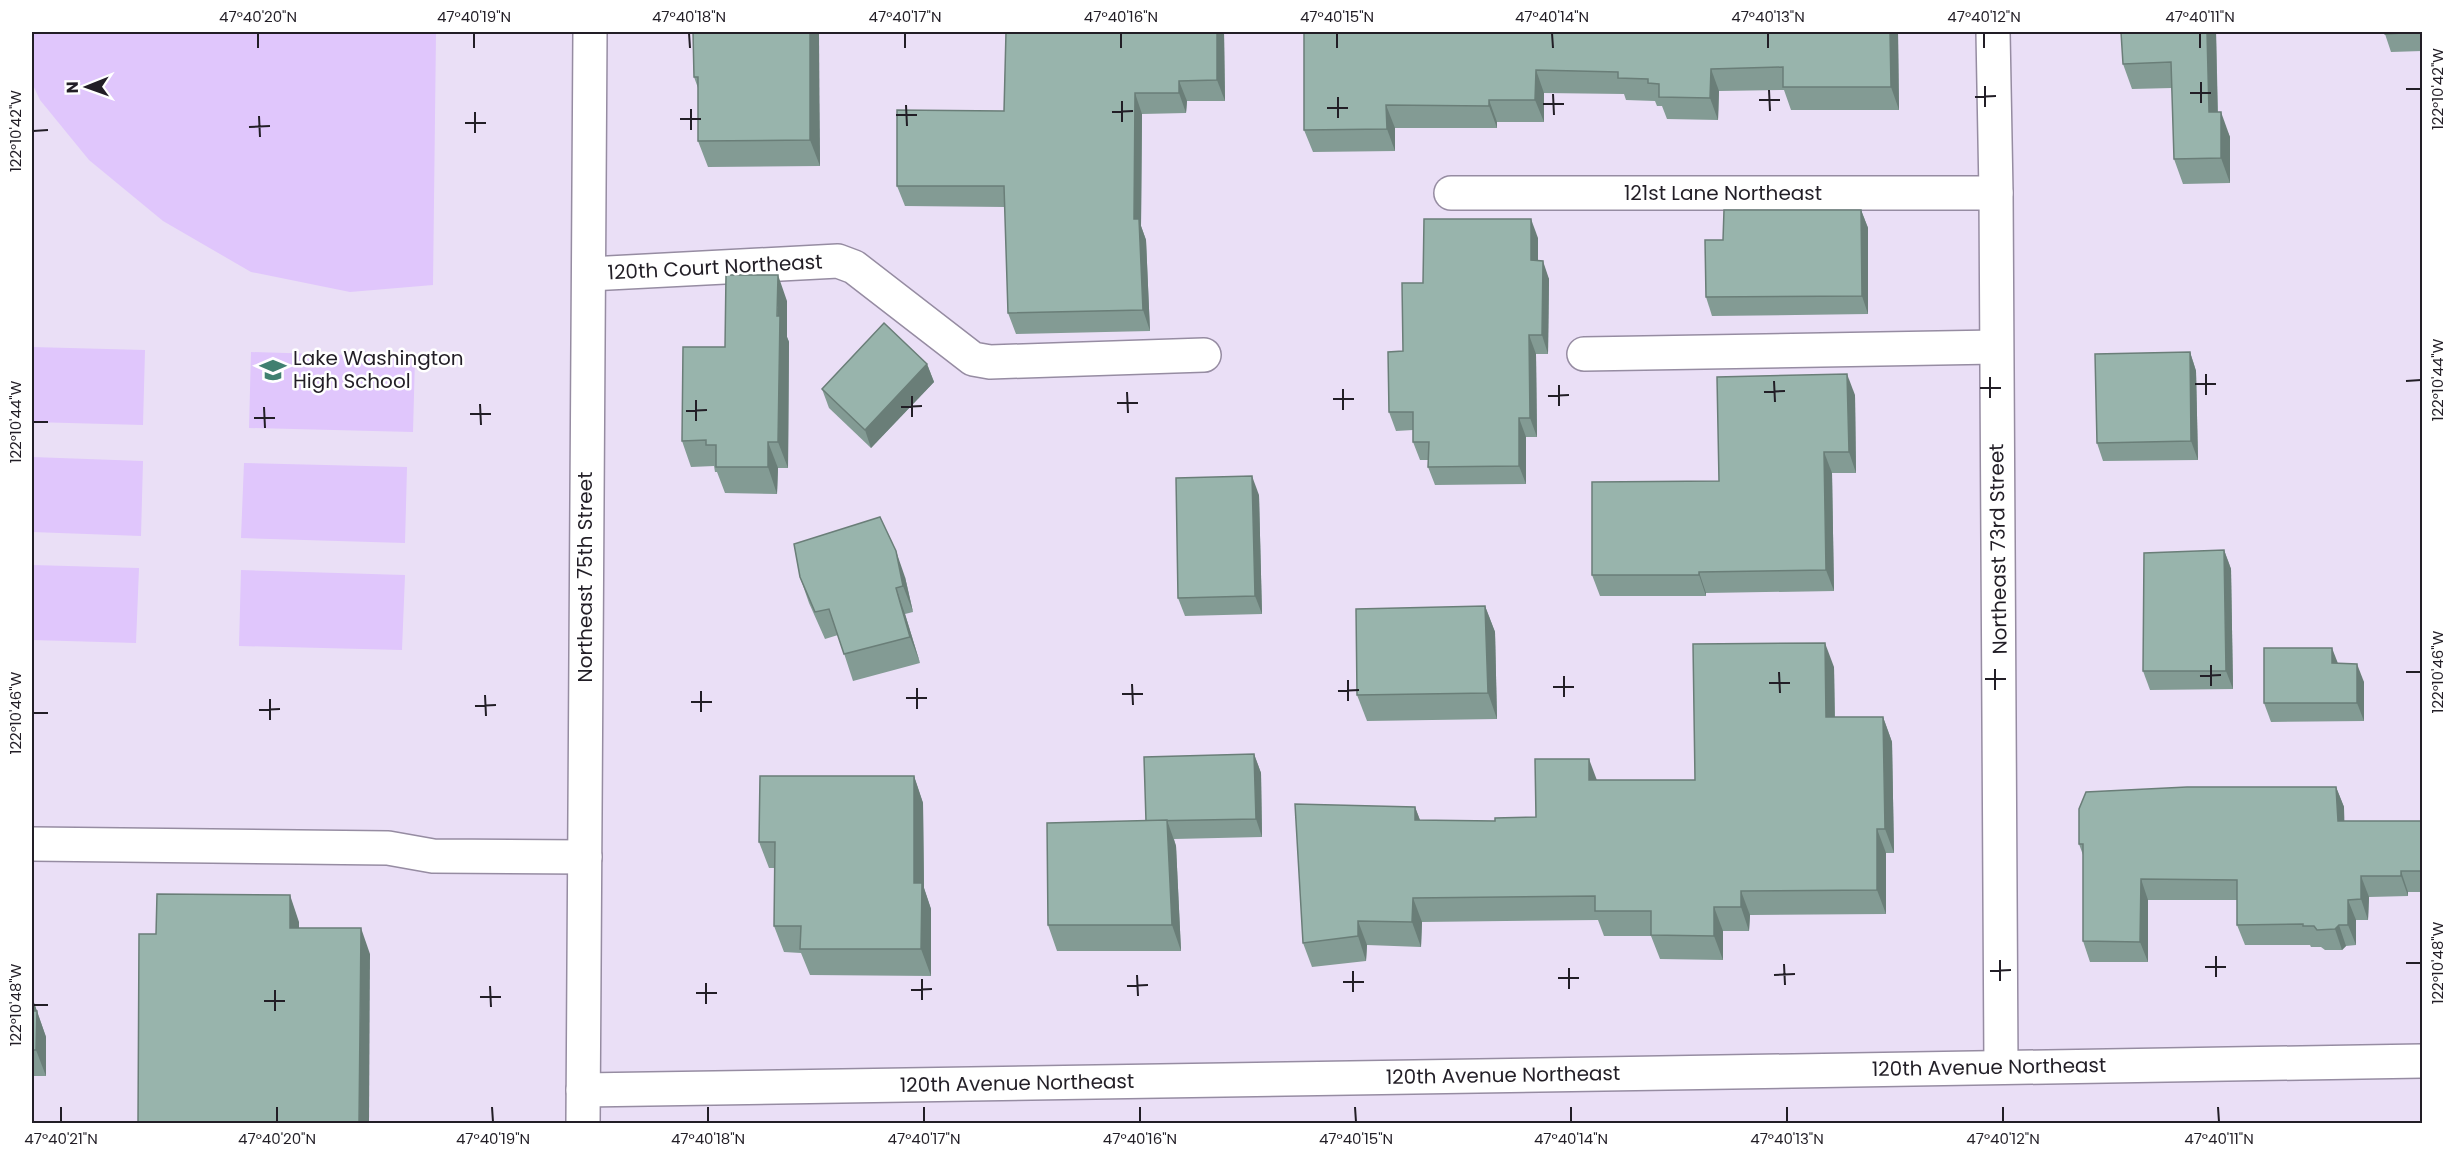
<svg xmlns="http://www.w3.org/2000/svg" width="2454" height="1155" viewBox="0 0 2454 1155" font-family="Poppins,sans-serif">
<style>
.green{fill:#e0c6fc}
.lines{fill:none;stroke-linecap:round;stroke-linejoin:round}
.minor-casing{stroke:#968ca2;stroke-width:36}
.minor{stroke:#fff;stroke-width:33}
.wall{fill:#839b94}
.shaded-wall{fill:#6a7e78}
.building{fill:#98b4ac;stroke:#6a7e78;stroke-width:1.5}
.ticks{fill:none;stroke:#221e26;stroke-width:2}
.labels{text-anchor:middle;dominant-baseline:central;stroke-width:5;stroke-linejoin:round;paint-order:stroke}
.street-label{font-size:20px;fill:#221e26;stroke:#fff}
.poi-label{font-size:20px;fill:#221e26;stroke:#fff;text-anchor:start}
.neatline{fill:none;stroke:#221e26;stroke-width:2}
.ticks-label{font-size:15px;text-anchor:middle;fill:#221e26}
</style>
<rect width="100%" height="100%" fill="#eadff6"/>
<g class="green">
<path d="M 32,32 L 436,32 L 433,285 L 350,292 L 251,272 L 163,221 L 89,160 L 40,100 L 32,83 Z"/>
<path d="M 32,347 L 145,350 L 143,425 L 32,422 Z"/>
<path d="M 251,352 L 415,357 L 413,432 L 249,428 Z"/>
<path d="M 32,457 L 143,461 L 141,536 L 32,532 Z"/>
<path d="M 244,463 L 407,467 L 405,543 L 241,538 Z"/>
<path d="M 32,565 L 139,568 L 136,643 L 32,640 Z"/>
<path d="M 241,570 L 405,575 L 402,650 L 239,646 Z"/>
</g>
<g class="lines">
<g class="minor-casing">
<g id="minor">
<path d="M 1993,32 L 1996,193 L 2001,1067"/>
<path d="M 1451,193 L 1996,193"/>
<path d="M 589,274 L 838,261 L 854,267 L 973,359 L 990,362 L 1204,355"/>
<path d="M 1584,354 L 1996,347"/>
<path d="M 32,844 L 388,848 L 433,856 L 585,857"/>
<path d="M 583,1090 L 2422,1061"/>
<path d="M 583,1124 L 590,32"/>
</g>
</g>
<use href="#minor" class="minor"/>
</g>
<g class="wall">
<path d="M 693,32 L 818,32 L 820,166 L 708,167 L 698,141 L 698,88 L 694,77 Z"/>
<path d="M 1006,32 L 1224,32 L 1225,101 L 1187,101 L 1186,113 L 1142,114 L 1141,226 L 1146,240 L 1150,331 L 1016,334 L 1008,313 L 1005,207 L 905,206 L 897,186 L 1004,111 Z"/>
<path d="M 1304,32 L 1898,32 L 1899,110 L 1791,110 L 1784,90 L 1719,91 L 1718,120 L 1667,119 L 1662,106 L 1657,106 L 1655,101 L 1626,100 L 1624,94 L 1544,93 L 1544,122 L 1497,122 L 1497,128 L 1395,128 L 1395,151 L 1313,152 L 1304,130 Z"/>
<path d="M 2216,32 L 2218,112 L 2230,137 L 2230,183 L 2183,184 L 2174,159 L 2172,88 L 2132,89 L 2123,64 Z"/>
<path d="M 2422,32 L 2422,51 L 2391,52 L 2385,34 Z"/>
<path d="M 1861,210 L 1868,228 L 1868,314 L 1712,316 L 1706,297 L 1723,240 Z"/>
<path d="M 1538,238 L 1538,261 L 1549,279 L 1548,354 L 1536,354 L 1537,437 L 1526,437 L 1526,484 L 1435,485 L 1428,467 L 1428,460 L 1420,460 L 1413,442 L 1413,430 L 1396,431 L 1389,412 L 1403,351 L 1423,283 Z"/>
<path d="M 787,301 L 787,337 L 789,342 L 788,468 L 778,468 L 777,494 L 725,493 L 717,472 L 715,472 L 714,466 L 691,467 L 682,441 L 725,347 Z"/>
<path d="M 2190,352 L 2196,371 L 2198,460 L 2103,461 L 2097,443 Z"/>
<path d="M 927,364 L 934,382 L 871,448 L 829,408 L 822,389 Z"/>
<path d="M 1855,395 L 1856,473 L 1832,473 L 1834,591 L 1706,593 L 1706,596 L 1600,596 L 1592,575 L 1719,481 Z"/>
<path d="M 1259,495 L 1262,614 L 1185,616 L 1178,598 Z"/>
<path d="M 2224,550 L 2231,569 L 2233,689 L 2150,690 L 2143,671 Z"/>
<path d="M 800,577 L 905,577 L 913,612 L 905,614 L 920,663 L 853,681 L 838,635 L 825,639 L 809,603 Z"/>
<path d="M 1485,606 L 1495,632 L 1497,719 L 1367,721 L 1357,695 Z"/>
<path d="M 2338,663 L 2364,682 L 2364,721 L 2271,722 L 2264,703 Z"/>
<path d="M 1834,667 L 1835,717 L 1883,717 L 1892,742 L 1894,853 L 1886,853 L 1886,914 L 1750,915 L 1749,931 L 1723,931 L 1723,960 L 1660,959 L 1651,936 L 1604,936 L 1598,920 L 1422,922 L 1421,947 L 1367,945 L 1366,961 L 1312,967 L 1303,943 L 1415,807 L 1420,820 L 1495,821 L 1536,817 L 1597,780 L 1695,780 Z"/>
<path d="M 1254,754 L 1261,773 L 1262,837 L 1174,839 L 1176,846 L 1181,951 L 1057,951 L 1048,925 L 1146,821 Z"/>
<path d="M 914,776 L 923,803 L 924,888 L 931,909 L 931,976 L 810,975 L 801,953 L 784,952 L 774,926 L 774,868 L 769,868 L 759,842 Z"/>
<path d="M 2336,787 L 2344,807 L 2344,821 L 2422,821 L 2422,892 L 2408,892 L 2408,896 L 2369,897 L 2368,920 L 2356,920 L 2356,945 L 2346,946 L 2342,950 L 2325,950 L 2321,947 L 2311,947 L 2310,945 L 2245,945 L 2237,925 L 2237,900 L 2148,900 L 2148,962 L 2090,962 L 2083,941 L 2083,855 L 2079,844 Z"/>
<path d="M 32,997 L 46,1037 L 46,1076 L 32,1076 Z"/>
</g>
<g class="shaded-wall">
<path d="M 810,32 L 818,32 L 819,33 L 820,166 L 810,140 Z"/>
<path d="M 1217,32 L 1224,32 L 1225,101 L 1217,80 Z"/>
<path d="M 1890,32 L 1898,32 L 1899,110 L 1891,87 Z"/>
<path d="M 2207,32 L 2216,32 L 2218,137 L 2209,112 Z"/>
<path d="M 1711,69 L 1719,91 L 1718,120 L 1710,98 Z"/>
<path d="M 1536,70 L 1544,93 L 1544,122 L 1535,100 Z"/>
<path d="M 1179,81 L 1187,101 L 1186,113 L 1179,93 Z"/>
<path d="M 1135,93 L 1142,114 L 1141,226 L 1146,240 L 1150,331 L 1143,310 L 1134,219 Z"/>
<path d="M 1489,100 L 1497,122 L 1497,128 L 1489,106 Z"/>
<path d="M 1386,105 L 1395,128 L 1395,151 L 1387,129 Z"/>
<path d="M 2221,112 L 2230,137 L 2230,183 L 2221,158 Z"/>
<path d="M 1861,210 L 1868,228 L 1868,314 L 1862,296 Z"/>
<path d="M 1531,219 L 1538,238 L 1538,279 L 1531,260 Z"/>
<path d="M 1543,261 L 1549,279 L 1548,354 L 1542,335 Z"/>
<path d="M 778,275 L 787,301 L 787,337 L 789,342 L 788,468 L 778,442 Z"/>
<path d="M 1529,335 L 1536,354 L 1537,437 L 1530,418 Z"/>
<path d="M 2190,352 L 2196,371 L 2198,460 L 2191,441 Z"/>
<path d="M 927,364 L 934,382 L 871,448 L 865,430 Z"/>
<path d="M 1847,374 L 1855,395 L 1856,473 L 1849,452 Z"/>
<path d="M 1519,418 L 1526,437 L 1526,484 L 1519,466 Z"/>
<path d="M 768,442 L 778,468 L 777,494 L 768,467 Z"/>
<path d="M 1824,452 L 1832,473 L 1834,591 L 1826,570 Z"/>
<path d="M 1252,476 L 1259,495 L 1262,614 L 1255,596 Z"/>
<path d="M 2224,550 L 2231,569 L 2233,689 L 2226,671 Z"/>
<path d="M 896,551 L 905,577 L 913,612 L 903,586 Z"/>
<path d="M 1699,572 L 1706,593 L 1706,596 L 1699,575 Z"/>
<path d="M 896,588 L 905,614 L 920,663 L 910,637 Z"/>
<path d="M 1485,606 L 1495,632 L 1497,719 L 1488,693 Z"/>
<path d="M 1825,643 L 1834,667 L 1835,742 L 1826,717 Z"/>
<path d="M 2332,648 L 2339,666 L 2332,663 Z"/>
<path d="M 2357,664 L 2364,682 L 2364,721 L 2357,703 Z"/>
<path d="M 1883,717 L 1892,742 L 1894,853 L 1885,829 Z"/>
<path d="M 1254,754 L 1261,773 L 1262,837 L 1256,819 Z"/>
<path d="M 1589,759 L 1598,783 L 1589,780 Z"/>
<path d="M 914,776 L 923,803 L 924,888 L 931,909 L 931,976 L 921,949 L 914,883 Z"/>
<path d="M 2336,787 L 2344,807 L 2345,842 L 2338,821 Z"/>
<path d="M 1415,807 L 1424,831 L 1415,820 Z"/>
<path d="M 1167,820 L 1176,846 L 1181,951 L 1172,925 Z"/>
<path d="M 1877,829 L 1886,853 L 1886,914 L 1877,890 Z"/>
<path d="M 2401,871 L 2408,892 L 2408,896 L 2401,876 Z"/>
<path d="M 2361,876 L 2369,897 L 2368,920 L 2361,899 Z"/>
<path d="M 2141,879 L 2148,900 L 2148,962 L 2140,942 Z"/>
<path d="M 1741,891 L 1750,915 L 1749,931 L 1741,907 Z"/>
<path d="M 290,895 L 299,922 L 299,954 L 290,928 Z"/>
<path d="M 1413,898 L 1422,922 L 1421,947 L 1412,922 Z"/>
<path d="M 2348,900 L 2356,920 L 2356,945 L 2348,925 Z"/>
<path d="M 1714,907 L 1723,931 L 1723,960 L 1714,936 Z"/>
<path d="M 1358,921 L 1367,945 L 1366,961 L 1358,936 Z"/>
<path d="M 2339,925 L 2346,946 L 2342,950 L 2335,929 Z"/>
<path d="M 361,928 L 370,954 L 369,1124 L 359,1124 Z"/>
<path d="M 32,997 L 46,1037 L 46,1076 L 36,1050 L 32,1015 Z"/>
</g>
<g class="building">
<path d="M 693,32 L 810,32 L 810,140 L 698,141 L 698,77 L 694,77 Z"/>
<path d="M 1006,32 L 1217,32 L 1217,80 L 1179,81 L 1179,93 L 1135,93 L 1134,219 L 1139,219 L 1143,310 L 1008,313 L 1004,186 L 897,186 L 897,110 L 1004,111 Z"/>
<path d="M 1304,32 L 1890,32 L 1891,87 L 1783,87 L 1783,67 L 1711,69 L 1710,98 L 1659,97 L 1659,84 L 1648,83 L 1648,79 L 1618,78 L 1618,72 L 1536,70 L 1535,100 L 1489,100 L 1489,106 L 1386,105 L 1387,129 L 1304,130 Z"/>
<path d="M 2121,32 L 2207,32 L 2209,112 L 2221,112 L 2221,158 L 2174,159 L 2171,62 L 2123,64 Z"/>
<path d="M 2384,32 L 2422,32 L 2385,34 Z"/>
<path d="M 1724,210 L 1861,210 L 1862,296 L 1706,297 L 1705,240 L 1723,240 Z"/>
<path d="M 1424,219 L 1531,219 L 1531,260 L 1543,261 L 1542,335 L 1529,335 L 1530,418 L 1519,418 L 1519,466 L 1428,467 L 1429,442 L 1413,442 L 1413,412 L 1389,412 L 1388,352 L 1403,351 L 1402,283 L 1423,283 Z"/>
<path d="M 726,275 L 778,275 L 777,316 L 780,316 L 778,442 L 768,442 L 768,467 L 716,467 L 716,445 L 706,445 L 706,440 L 682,441 L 683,347 L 725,347 Z"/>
<path d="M 884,323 L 927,364 L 865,430 L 822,389 Z"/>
<path d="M 2190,352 L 2191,441 L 2097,443 L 2095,354 Z"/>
<path d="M 1847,374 L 1849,452 L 1824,452 L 1826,570 L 1699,572 L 1699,575 L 1592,575 L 1592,482 L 1719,481 L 1717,377 Z"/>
<path d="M 1252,476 L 1255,596 L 1178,598 L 1176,478 Z"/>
<path d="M 880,517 L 896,551 L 903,586 L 896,588 L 910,637 L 844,654 L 829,609 L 815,612 L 800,577 L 794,544 Z"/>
<path d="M 2224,550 L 2226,671 L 2143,671 L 2144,553 Z"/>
<path d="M 1485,606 L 1488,693 L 1357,695 L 1356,609 Z"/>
<path d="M 1825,643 L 1826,717 L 1883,717 L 1885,829 L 1877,829 L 1877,890 L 1741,891 L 1741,907 L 1714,907 L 1714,936 L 1651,935 L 1651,911 L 1595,911 L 1595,896 L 1413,898 L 1412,922 L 1358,921 L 1358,936 L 1303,943 L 1295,804 L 1415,807 L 1415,820 L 1495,821 L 1495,818 L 1536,817 L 1535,759 L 1589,759 L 1589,780 L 1695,780 L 1693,644 Z"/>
<path d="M 2264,648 L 2332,648 L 2332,663 L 2357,664 L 2357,703 L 2264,703 Z"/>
<path d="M 1254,754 L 1256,819 L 1146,821 L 1144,757 Z"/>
<path d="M 760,776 L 914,776 L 914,883 L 922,883 L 921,949 L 800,949 L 801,926 L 774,926 L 775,842 L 759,842 Z"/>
<path d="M 2187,787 L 2336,787 L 2338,821 L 2422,821 L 2422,871 L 2401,871 L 2401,876 L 2361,876 L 2361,899 L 2348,900 L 2348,925 L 2339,925 L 2335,929 L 2317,930 L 2314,926 L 2303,926 L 2303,924 L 2237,925 L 2237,880 L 2141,879 L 2140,942 L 2083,941 L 2083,844 L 2079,844 L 2079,809 L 2086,792 Z"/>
<path d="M 1167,820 L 1172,925 L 1048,925 L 1047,823 Z"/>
<path d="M 157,894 L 290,895 L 290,928 L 361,928 L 359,1124 L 138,1124 L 139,934 L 156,934 Z"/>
<path d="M 32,1011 L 37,1011 L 36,1050 L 32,1050 Z"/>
</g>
<path class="ticks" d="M 258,33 L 258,48M 474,33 L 474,48M 689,33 L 690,48M 905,33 L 905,48M 1121,33 L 1121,48M 1337,33 L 1337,48M 1552,33 L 1553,48M 1768,33 L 1768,48M 1984,33 L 1984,48M 2200,33 L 2200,48M 2201,82 L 2201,103M 1985,86 L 1985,107M 2406,89 L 2421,89M 1769,90 L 1770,111M 2190,93 L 2211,93M 1553,94 L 1554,115M 1338,97 L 1338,118M 1975,97 L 1996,96M 1759,100 L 1780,100M 1122,101 L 1122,122M 1543,104 L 1564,104M 906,105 L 907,126M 1327,108 L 1348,108M 691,109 L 691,130M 475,112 L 475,133M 1112,112 L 1133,111M 896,115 L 917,115M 259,116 L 260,137M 680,119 L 701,119M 465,123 L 486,123M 249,127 L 270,126M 33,131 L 48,130M 2206,374 L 2206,395M 1990,377 L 1990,398M 1774,381 L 1775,402M 2406,381 L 2421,380M 2195,384 L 2216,384M 1559,385 L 1559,406M 1980,388 L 2001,388M 1343,389 L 1343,410M 1127,392 L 1128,413M 1764,392 L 1785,391M 912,396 L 912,417M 1548,396 L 1569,395M 1333,399 L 1354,399M 696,400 L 696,421M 1117,403 L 1138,403M 480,404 L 481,425M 264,407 L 265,428M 901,407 L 922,406M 686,411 L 707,410M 470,414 L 491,414M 254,418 L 275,418M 33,422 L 48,422M 2211,665 L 2211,686M 1995,669 L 1995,690M 1779,672 L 1780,693M 2406,672 L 2421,672M 1564,676 L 1564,697M 2200,676 L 2221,675M 1985,679 L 2006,679M 1348,680 L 1348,701M 1769,683 L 1790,683M 1132,684 L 1133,705M 1553,687 L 1574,687M 917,688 L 917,709M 701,691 L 701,712M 1338,691 L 1359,690M 1122,694 L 1143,694M 485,695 L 486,716M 906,698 L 927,698M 270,699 L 270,720M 691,702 L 712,702M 475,706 L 496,705M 259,710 L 280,709M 33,713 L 48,713M 2216,956 L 2216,977M 2000,960 L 2000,981M 2406,963 L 2421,963M 1784,964 L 1785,985M 2205,967 L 2226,967M 1569,968 L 1569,989M 1353,971 L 1353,992M 1990,971 L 2011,970M 1137,975 L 1138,996M 1774,975 L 1795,974M 1558,978 L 1579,978M 922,979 L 922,1000M 1343,982 L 1364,982M 706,983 L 706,1004M 490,986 L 491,1007M 1127,986 L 1148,985M 275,990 L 275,1011M 911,990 L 932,989M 696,993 L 717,993M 480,997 L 501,997M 264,1001 L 285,1001M 33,1005 L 48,1005M 61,1107 L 61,1122M 277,1107 L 277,1122M 492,1107 L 493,1122M 708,1107 L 708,1122M 924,1107 L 924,1122M 1140,1107 L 1140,1122M 1355,1107 L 1356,1122M 1571,1107 L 1571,1122M 1787,1107 L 1787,1122M 2003,1107 L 2003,1122M 2218,1107 L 2219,1122"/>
<defs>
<g id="school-bare" transform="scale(2.07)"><path d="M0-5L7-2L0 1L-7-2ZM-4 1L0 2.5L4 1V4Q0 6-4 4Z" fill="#408070" stroke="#fff" stroke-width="2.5" paint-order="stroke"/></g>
</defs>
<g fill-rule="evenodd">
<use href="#school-bare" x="273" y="370"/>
</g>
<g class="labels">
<g class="street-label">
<text x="1723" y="193">121st Lane Northeast</text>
<text transform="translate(715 267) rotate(-3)">120th Court Northeast</text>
<text transform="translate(1998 549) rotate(-91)">Northeast 73rd Street</text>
<text transform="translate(585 577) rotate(-90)">Northeast 75th Street</text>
<text transform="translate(1989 1067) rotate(-1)">120th Avenue Northeast</text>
<text transform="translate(1503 1075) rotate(-1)">120th Avenue Northeast</text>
<text transform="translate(1017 1083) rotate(-1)">120th Avenue Northeast</text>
</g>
<g class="poi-label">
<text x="293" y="358">Lake Washington<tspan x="293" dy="23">High School</tspan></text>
</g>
</g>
<rect width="2454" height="1155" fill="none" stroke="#ffffff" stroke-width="66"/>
<g transform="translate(87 87) rotate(269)" stroke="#ffffff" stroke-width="4.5" paint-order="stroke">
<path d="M0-4.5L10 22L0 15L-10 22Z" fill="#221e26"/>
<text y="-9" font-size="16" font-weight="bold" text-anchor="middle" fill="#221e26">N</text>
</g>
<rect x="33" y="33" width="2388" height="1089" class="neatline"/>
<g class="ticks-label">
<text x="258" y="22">47°40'20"N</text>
<text x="474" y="22">47°40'19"N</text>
<text x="689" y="22">47°40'18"N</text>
<text x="905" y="22">47°40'17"N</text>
<text x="1121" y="22">47°40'16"N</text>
<text x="1337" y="22">47°40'15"N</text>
<text x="1552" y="22">47°40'14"N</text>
<text x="1768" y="22">47°40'13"N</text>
<text x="1984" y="22">47°40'12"N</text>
<text x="2200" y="22">47°40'11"N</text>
<text transform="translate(2438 89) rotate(-90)" y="5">122°10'42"W</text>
<text transform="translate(16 131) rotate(-90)" y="5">122°10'42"W</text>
<text transform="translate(2438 380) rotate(-90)" y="5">122°10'44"W</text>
<text transform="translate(16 422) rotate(-90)" y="5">122°10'44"W</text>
<text transform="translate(2438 672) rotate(-90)" y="5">122°10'46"W</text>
<text transform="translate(16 713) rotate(-90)" y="5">122°10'46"W</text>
<text transform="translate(2438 963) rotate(-90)" y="5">122°10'48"W</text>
<text transform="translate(16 1005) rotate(-90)" y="5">122°10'48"W</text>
<text x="61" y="1144">47°40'21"N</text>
<text x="277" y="1144">47°40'20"N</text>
<text x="493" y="1144">47°40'19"N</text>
<text x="708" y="1144">47°40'18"N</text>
<text x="924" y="1144">47°40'17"N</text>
<text x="1140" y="1144">47°40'16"N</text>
<text x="1356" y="1144">47°40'15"N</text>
<text x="1571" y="1144">47°40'14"N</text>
<text x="1787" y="1144">47°40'13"N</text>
<text x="2003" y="1144">47°40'12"N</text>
<text x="2219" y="1144">47°40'11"N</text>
</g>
</svg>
